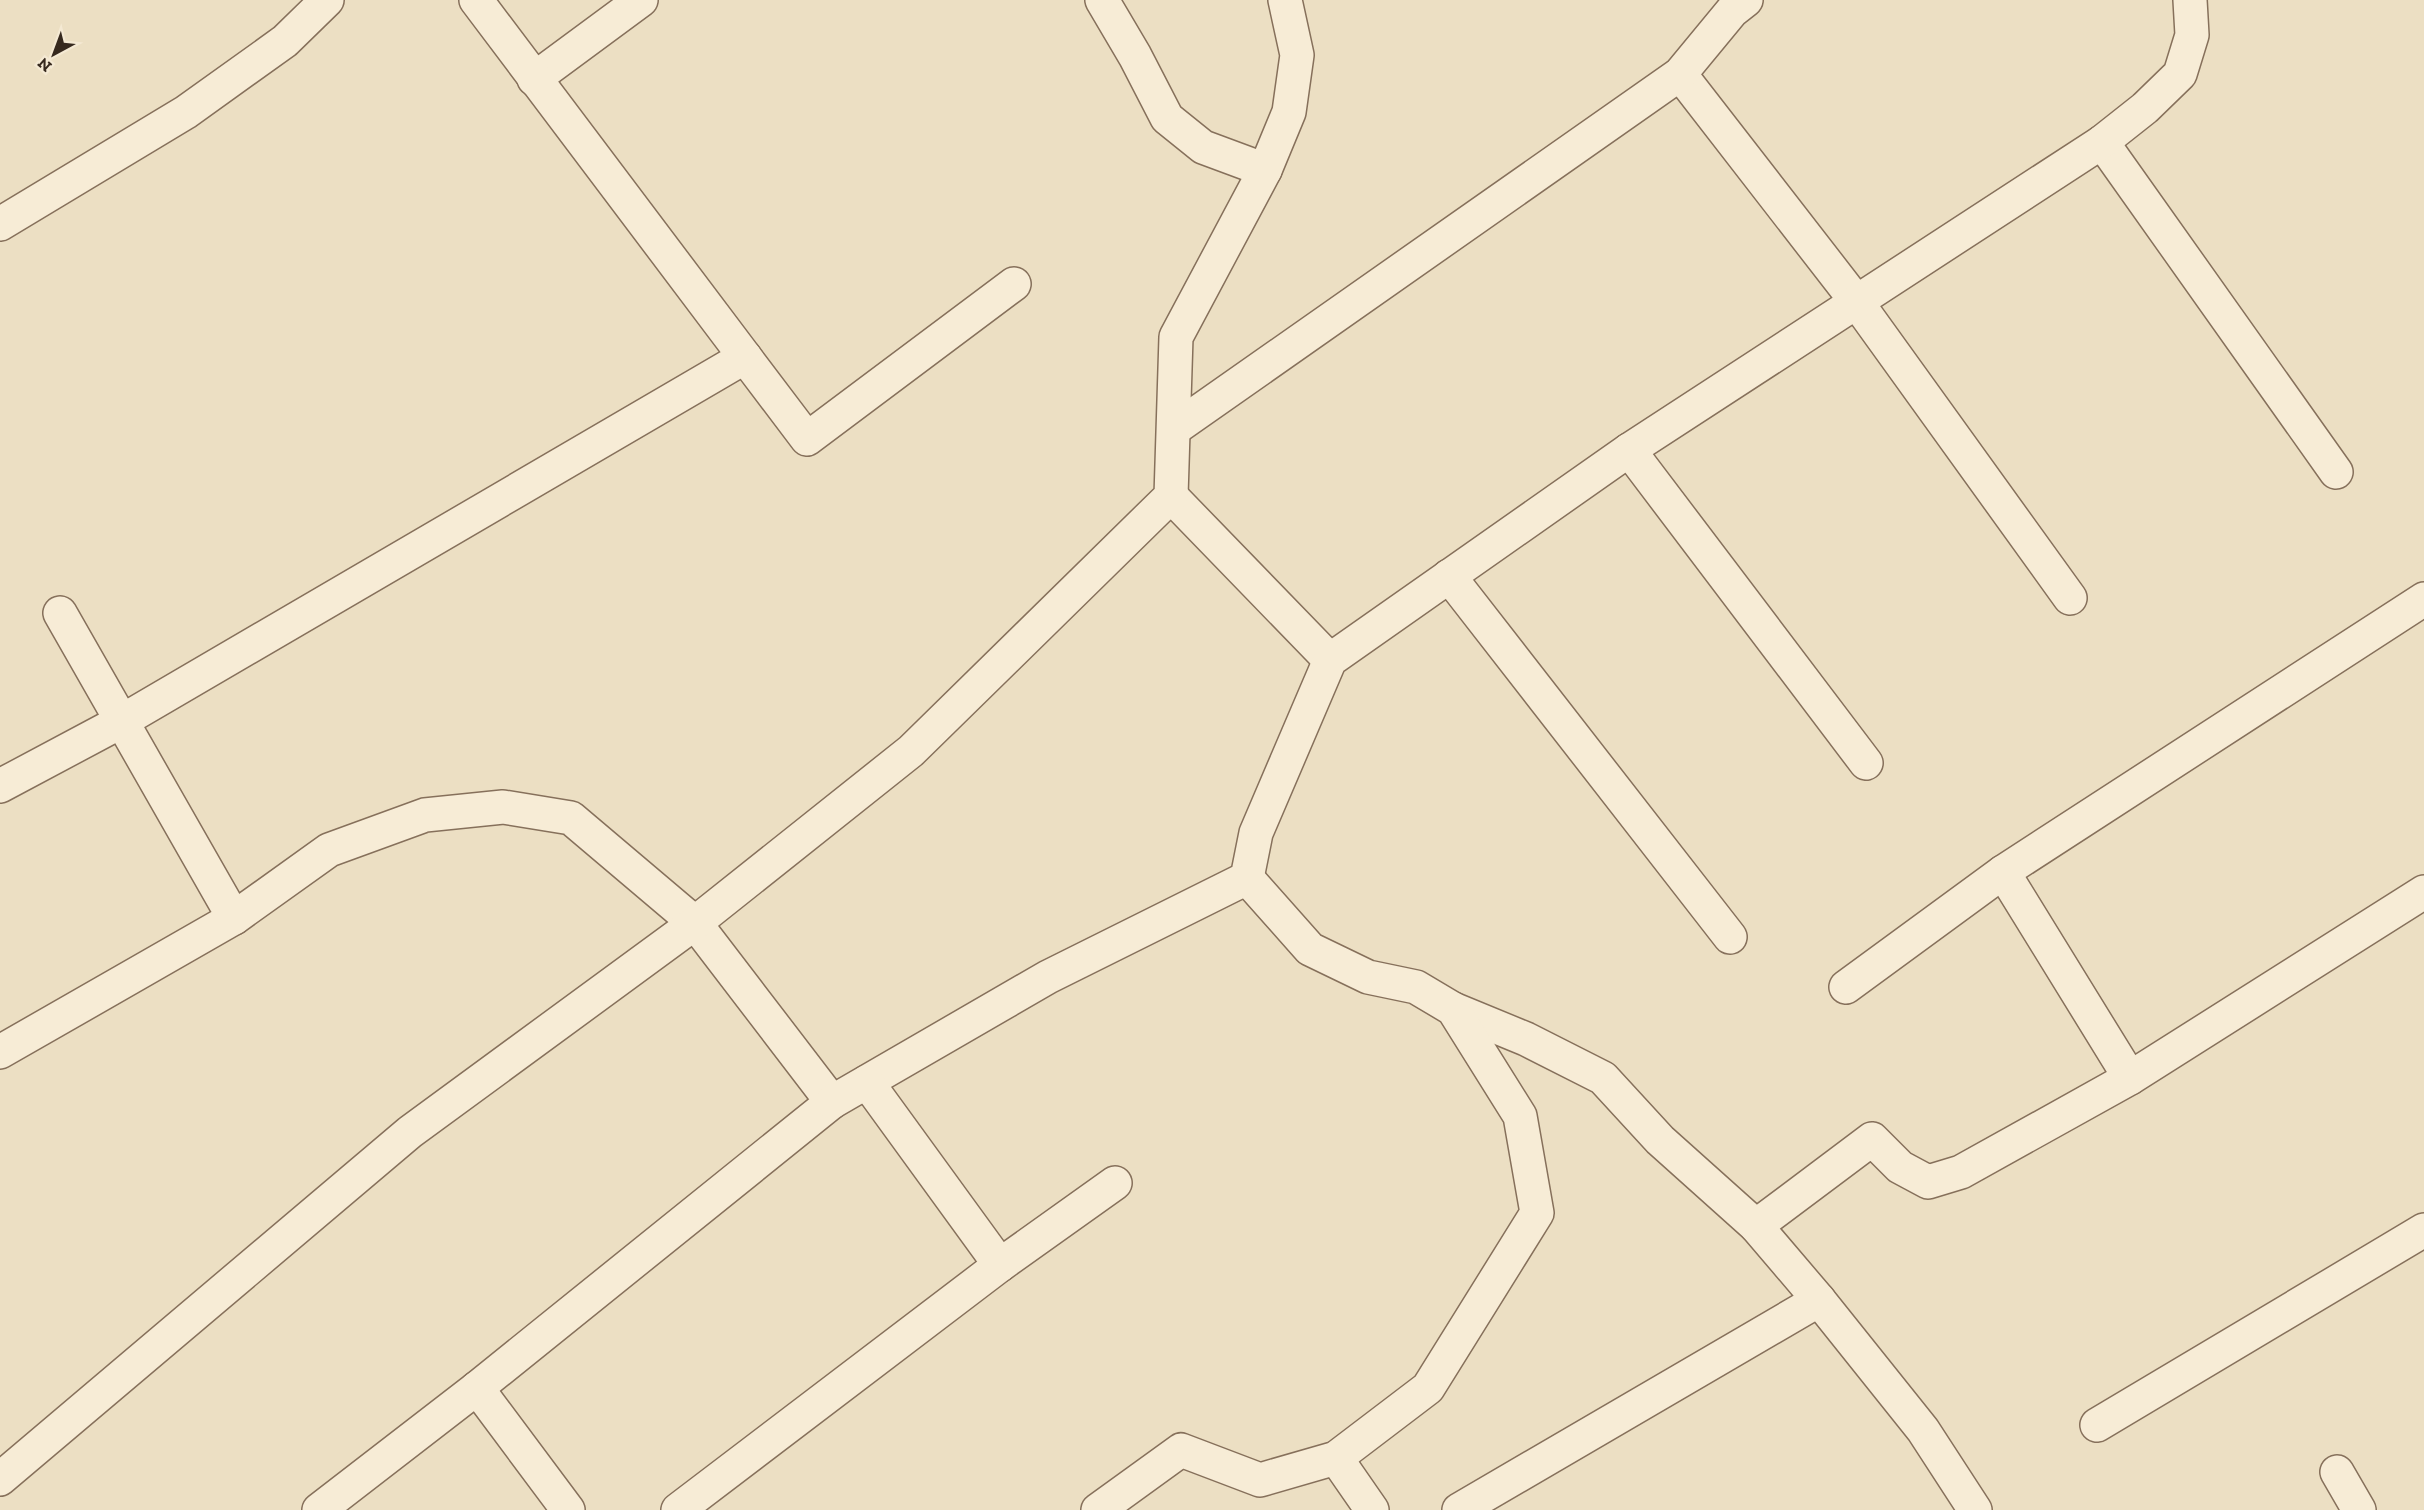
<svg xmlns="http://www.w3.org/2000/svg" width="2424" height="1510" viewBox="0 0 2424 1510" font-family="'Zilla Slab',serif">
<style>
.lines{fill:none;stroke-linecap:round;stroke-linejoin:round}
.minor-casing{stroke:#86705b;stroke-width:36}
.minor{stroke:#f7ecd6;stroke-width:33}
</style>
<rect width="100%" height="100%" fill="#ecdfc3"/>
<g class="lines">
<g class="minor-casing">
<g id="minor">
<path d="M 1102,0 L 1135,56 L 1167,118 L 1203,147 L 1265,170"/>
<path d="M 1680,74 L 1856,301 L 2070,598"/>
<path d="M 534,79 L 641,0"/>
<path d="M 2102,142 L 2336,472"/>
<path d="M 0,224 L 186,112 L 285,41 L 327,0"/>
<path d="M 745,357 L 807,439 L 1014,284"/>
<path d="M 1174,429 L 1680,74 L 1732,11 L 1746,0"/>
<path d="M 1629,450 L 1866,763"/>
<path d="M 1171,496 L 1330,660"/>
<path d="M 1449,576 L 1730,937"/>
<path d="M 0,786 L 122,721 L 745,357 L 476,0"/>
<path d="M 2003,872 L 2130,1078"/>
<path d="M 234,918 L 329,850 L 425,815 L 503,807 L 571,818 L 695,923 L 832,1102 L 477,1388 L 319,1510"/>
<path d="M 1846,987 L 2003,872 L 2424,599"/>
<path d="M 1453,1009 L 1526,1039 L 1603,1078 L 1660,1140 L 1756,1226"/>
<path d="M 0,1052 L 234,918 L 60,613"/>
<path d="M 832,1102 L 1048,977 L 1247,878 L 1256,833 L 1330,660 L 1629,450 L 2102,142 L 2145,108 L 2180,74 L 2192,35 L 2190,0"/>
<path d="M 1000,1265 L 1115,1183"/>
<path d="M 1819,1300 L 1756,1226 L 1872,1139 L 1900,1167 L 1928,1182 L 1961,1172 L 2130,1078 L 2424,892"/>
<path d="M 477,1388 L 568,1510"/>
<path d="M 2097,1425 L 2424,1230"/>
<path d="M 1336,1458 L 1372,1510"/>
<path d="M 2337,1472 L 2359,1510"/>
<path d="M 0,1479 L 410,1132 L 695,923 L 911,751 L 1171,496 L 1176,337 L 1265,170 L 1289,112 L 1297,55 L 1285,0"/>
<path d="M 678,1510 L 1000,1265 L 867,1082"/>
<path d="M 1098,1510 L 1181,1450 L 1260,1480 L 1336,1458 L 1428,1388 L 1537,1213 L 1520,1116 L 1453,1009 L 1416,987 L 1368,977 L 1310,949 L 1247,878"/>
<path d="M 1459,1510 L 1819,1300 L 1923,1430 L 1975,1510"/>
</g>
</g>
<use href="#minor" class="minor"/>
</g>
<g transform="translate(54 54) rotate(221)" stroke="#f4e9d3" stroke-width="4.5" paint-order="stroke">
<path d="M0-4.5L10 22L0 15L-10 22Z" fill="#36291e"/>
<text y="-9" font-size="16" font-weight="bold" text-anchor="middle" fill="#36291e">N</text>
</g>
</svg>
